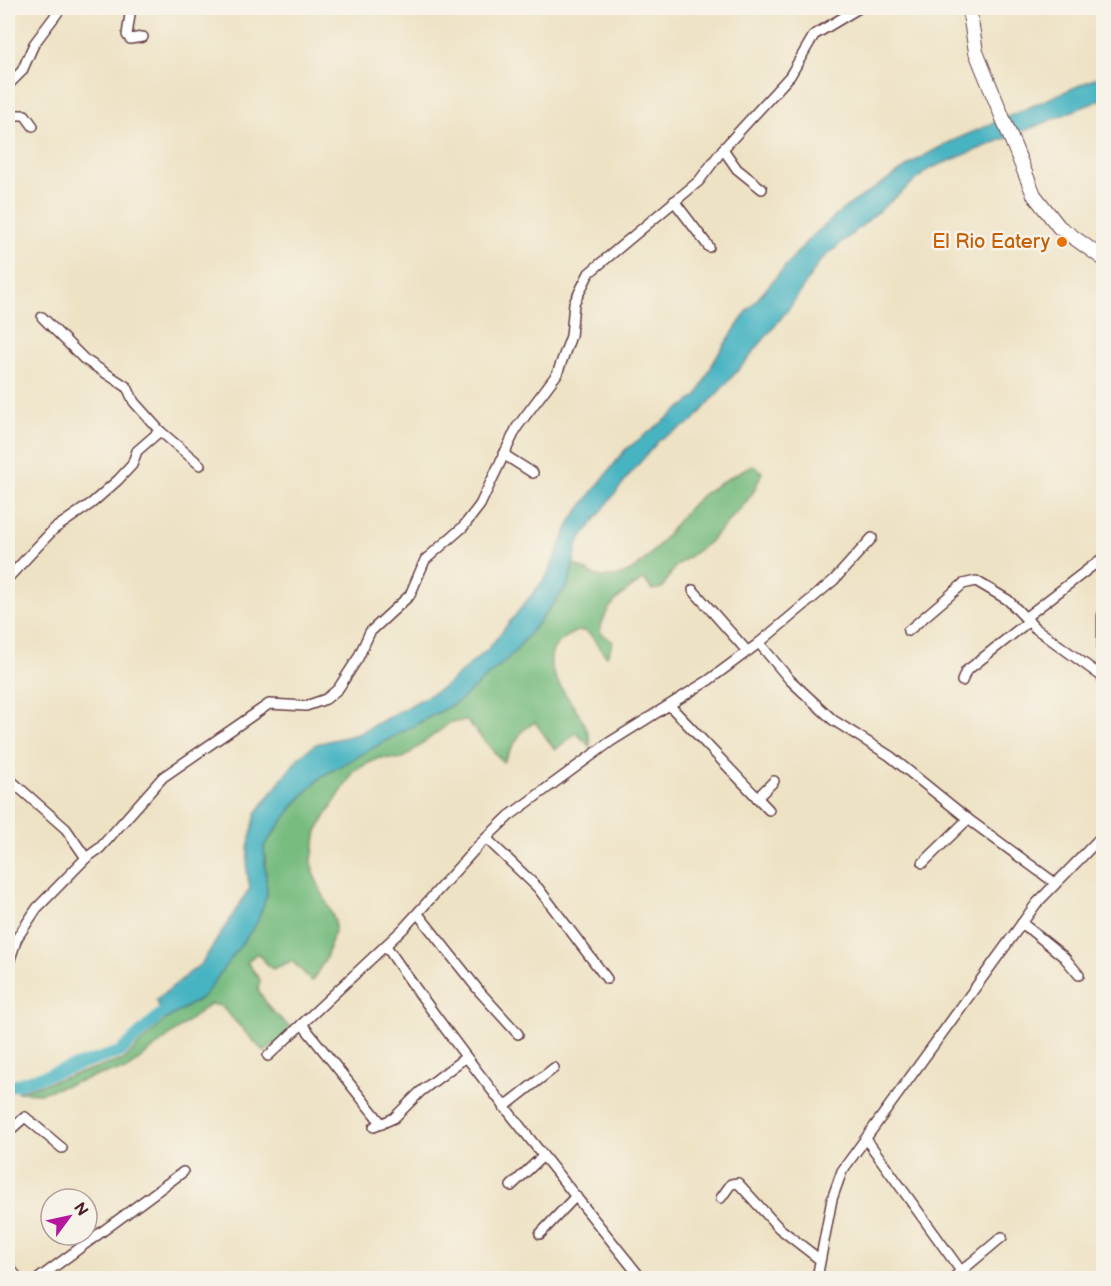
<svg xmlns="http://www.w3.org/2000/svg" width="1111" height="1286" viewBox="0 0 1111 1286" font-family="'Balsamiq Sans',sans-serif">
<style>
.forest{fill:#78bc80;stroke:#616e56;stroke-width:1.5}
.water{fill:#47b4c2;stroke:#486a76;stroke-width:1.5}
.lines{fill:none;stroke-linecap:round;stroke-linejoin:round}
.river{stroke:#47b4c2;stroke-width:12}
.minor-casing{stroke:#633c42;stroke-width:12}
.major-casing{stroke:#633c42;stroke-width:15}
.highway-casing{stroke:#633c42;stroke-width:16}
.minor{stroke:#fff;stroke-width:9}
.major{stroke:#fff;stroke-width:12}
.highway{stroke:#fff;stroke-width:14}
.food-dot{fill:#e8710a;stroke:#f7f3e8;stroke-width:2}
.labels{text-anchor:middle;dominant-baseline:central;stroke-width:5;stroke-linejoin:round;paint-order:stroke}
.food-label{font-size:20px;fill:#c56008;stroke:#f7f3e8;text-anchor:end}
</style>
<rect width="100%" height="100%" fill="#f7f3e8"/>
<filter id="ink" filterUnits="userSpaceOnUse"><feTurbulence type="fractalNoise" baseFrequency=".0167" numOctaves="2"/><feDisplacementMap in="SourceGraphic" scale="12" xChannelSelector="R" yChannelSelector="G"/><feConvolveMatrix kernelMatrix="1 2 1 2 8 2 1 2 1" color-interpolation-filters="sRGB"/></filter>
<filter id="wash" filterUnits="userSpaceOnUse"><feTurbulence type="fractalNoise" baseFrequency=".008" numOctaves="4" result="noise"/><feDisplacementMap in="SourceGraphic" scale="24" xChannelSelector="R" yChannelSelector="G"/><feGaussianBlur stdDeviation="1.35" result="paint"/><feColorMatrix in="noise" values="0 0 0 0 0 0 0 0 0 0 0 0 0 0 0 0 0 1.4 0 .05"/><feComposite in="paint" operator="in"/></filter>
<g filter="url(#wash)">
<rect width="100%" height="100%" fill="#eee2c4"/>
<path class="forest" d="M 752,465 L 762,472 L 754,491 L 742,507 L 708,543 L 675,567 L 662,588 L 652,590 L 644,579 C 623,593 604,605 600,632 L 613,642 L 607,656 C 598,650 596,636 586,632 C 578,628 571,634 565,638 C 521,666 592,709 590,746 L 576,733 L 555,750 L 535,722 L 522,731 L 503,762 L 467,721 L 451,722 L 402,759 L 379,758 L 355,770 L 328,812 L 317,831 L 312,859 L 313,873 L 335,921 L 335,930 L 326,958 L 312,981 L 292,961 L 272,969 L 257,953 L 247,962 L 260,980 L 258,990 L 270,1009 L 293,1030 L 264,1052 L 221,1006 L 210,1004 L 126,1070 L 106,1073 L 41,1093 L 16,1092 L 123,1060 L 165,1020 L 203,997 L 267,895 L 264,846 L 296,803 L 322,776 L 459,701 L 513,654 L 569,584 L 574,564 C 580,567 587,572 594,575 C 642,591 670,521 700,497 C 716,484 735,475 752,465 Z"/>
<path class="water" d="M 1103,75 L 1103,99 L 929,169 L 820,261 L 790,307 L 746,361 L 692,422 L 660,439 L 630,474 L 578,542 L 569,584 L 513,654 L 459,701 L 322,776 L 296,803 L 264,846 L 267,895 L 257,923 L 203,997 L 165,1020 L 156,1000 L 202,963 L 250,888 L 247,872 L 248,848 L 256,813 L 299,757 L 316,744 L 358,734 L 444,687 L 488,649 L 547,576 L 572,519 L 625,450 L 697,396 L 715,359 L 748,310 L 808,240 L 846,207 L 920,158 L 950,142 Z"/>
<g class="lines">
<path class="river" d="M 8,1087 L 120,1052 L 173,1003"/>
</g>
</g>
<g filter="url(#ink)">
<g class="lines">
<g class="minor-casing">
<g id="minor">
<path d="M 131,8 L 127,35 L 130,39 L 143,37"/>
<path d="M 8,85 L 22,71 L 34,44 L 61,8"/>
<path d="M 8,115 L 25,115 L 33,126"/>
<path d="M 723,149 L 737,169 L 762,189"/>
<path d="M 674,201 L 709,247"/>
<path d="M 42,317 L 84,359 L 127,387 L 134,402 L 160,431 L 200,465"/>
<path d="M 503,454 L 533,473"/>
<path d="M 8,578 L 54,529 L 92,503 L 118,480 L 132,465 L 137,451 L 160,431"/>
<path d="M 693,590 L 747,651"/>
<path d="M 1026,617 L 1104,557"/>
<path d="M 908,631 L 963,584 L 976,581 L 1008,600 L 1035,628 L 1104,678"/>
<path d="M 759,643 L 790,680 L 833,720 L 890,756 L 968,819 L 1055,883"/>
<path d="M 962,681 L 966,671 L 974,665 L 1029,621"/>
<path d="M 670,706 L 769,810"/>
<path d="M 8,778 L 66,829 L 86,858"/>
<path d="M 757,798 L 774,781"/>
<path d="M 486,838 L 538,888 L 607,979"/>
<path d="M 923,863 L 968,819"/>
<path d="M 418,914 L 480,992 L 518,1034"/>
<path d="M 1022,923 L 1064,957 L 1079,975"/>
<path d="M 386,946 C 465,1061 554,1169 641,1278"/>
<path d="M 8,965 L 17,938 L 37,908 L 86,858 L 100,848 L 163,777 L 269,704 L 306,706 L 326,699 L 338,689 L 358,658 L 370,632 L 410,595 L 425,560 L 463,527 L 480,505 L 517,427 L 557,374 L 571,336 L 574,303 L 589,273 L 699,181 L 723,149 L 790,76 L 814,35 L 859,8"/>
<path d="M 302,1024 L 382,1124"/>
<path d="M 268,1056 L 403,929 L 478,846 L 509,816 L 610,742 L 709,680 L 759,643 L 834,580 L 872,538"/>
<path d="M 504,1107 L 554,1068"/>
<path d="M 374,1127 L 394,1118 L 420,1092 L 466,1057"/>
<path d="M 8,1132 L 25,1117 L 62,1148"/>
<path d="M 866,1139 L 961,1271"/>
<path d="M 511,1186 L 543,1156"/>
<path d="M 721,1198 L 731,1184 L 738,1183 L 779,1228 L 819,1259"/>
<path d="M 540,1234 L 576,1196"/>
<path d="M 8,1266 L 18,1278"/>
<path d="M 39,1278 L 183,1172"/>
<path d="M 817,1278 L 832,1199 L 842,1171 L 1036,904 L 1104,834"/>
<path d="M 953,1278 L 1002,1237"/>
</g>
</g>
<g class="major-casing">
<path id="major" d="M 1104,615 L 1104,678"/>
</g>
<g class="highway-casing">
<path id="highway" d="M 969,8 L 976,52 L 1034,195 L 1059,227 L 1104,259"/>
</g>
<use href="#minor" class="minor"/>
<use href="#major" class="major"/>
<use href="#highway" class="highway"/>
</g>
</g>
<circle class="food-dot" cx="1062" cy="242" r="6"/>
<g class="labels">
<g class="food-label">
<text x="1050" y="242">El Rio Eatery</text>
</g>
</g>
<rect width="1111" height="1286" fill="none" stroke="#f7f3e8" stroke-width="30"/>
<g transform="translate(69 1217) rotate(57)"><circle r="28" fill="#f7f3e8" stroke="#b29e9c" stroke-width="1.5"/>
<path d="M0-4.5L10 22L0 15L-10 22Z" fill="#b5179e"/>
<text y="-9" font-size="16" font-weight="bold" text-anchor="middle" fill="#4a1f2b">N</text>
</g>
</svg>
